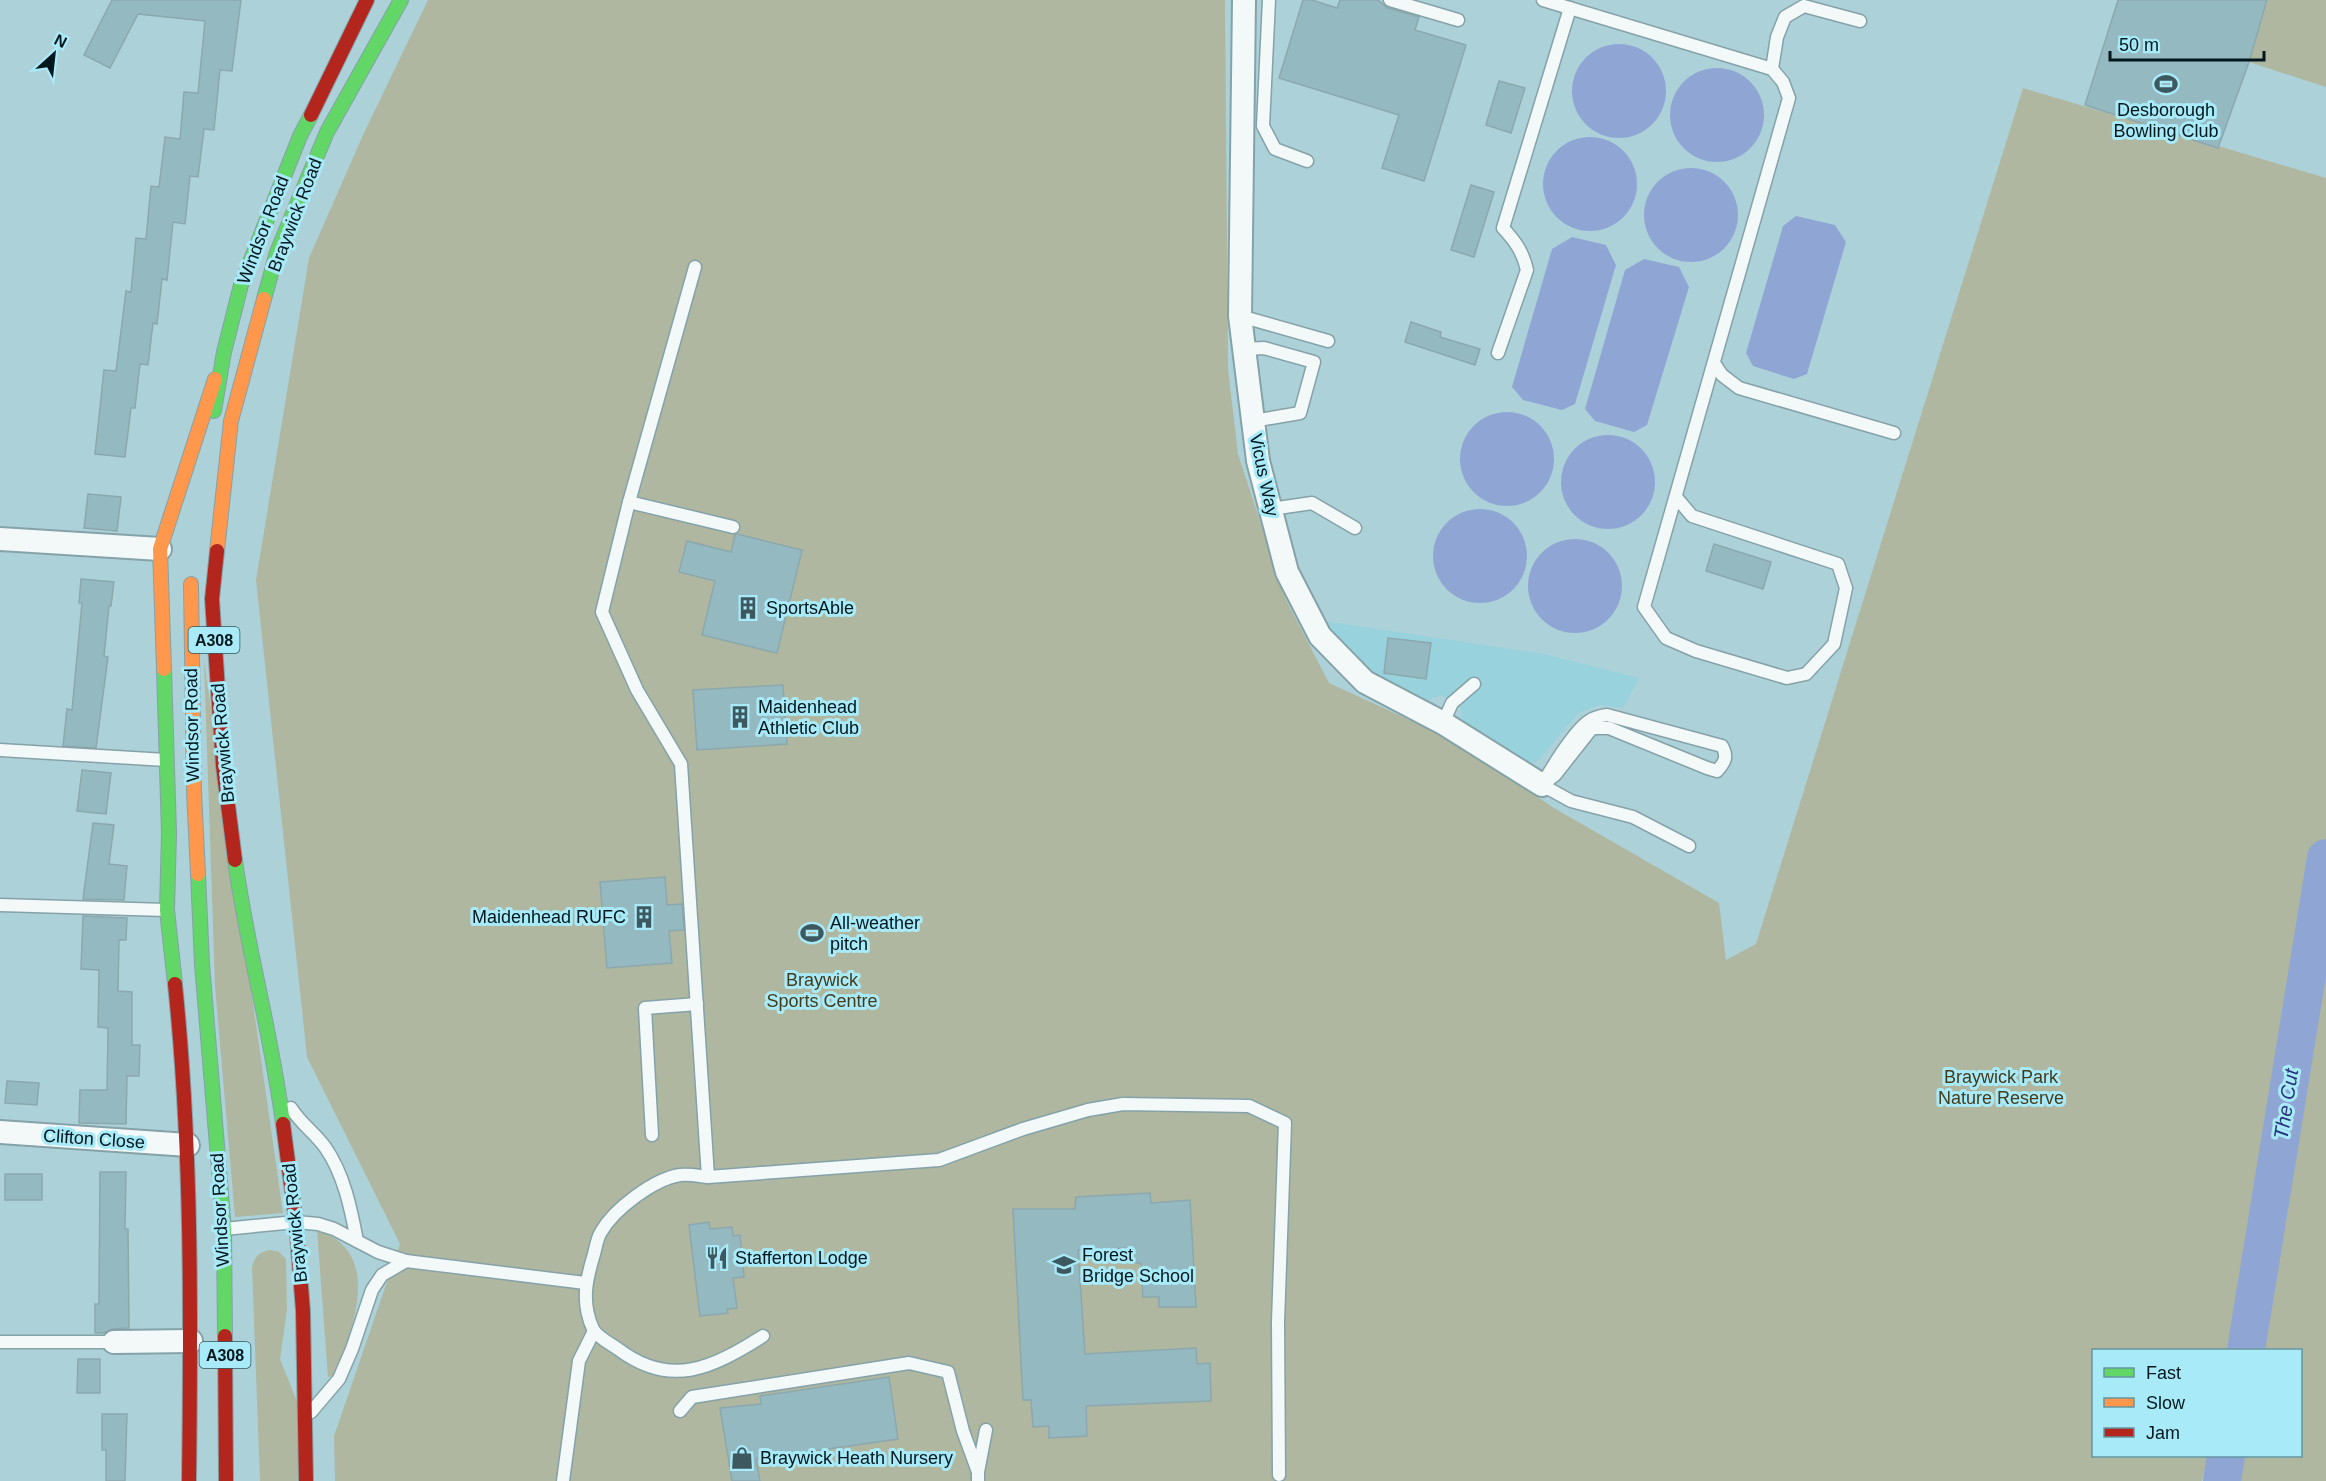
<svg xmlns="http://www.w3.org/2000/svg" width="2326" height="1481" viewBox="0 0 2326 1481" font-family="Helvetica,sans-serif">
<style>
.built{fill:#97d2dd}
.green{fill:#afb7a0}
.water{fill:#8fa6d5}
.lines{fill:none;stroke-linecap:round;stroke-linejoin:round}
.river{stroke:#8fa6d5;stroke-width:38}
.building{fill:#95b9c0;stroke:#8ba8ae;stroke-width:1.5}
.lane-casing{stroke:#85a2a8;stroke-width:15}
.street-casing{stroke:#85a2a8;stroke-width:26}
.fast-casing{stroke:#85a2a8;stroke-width:16}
.slow-casing{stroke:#85a2a8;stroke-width:16}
.jam-casing{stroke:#85a2a8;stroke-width:16}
.lane{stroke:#f3f8f9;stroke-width:12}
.street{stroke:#f3f8f9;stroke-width:22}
.fast{stroke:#63d668;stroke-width:14}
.slow{stroke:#ff974d;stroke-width:14}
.jam{stroke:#b3261e;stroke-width:14}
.labels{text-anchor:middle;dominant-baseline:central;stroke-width:6;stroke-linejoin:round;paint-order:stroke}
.shield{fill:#a8eaf8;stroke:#32575f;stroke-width:1.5}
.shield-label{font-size:16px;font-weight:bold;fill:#00181d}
.poi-label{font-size:18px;fill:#00181d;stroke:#a8eaf8;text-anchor:start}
.street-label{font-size:18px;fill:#00181d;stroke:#a8eaf8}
.park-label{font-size:18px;fill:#453b1a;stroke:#a8eaf8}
.water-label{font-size:20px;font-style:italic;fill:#293480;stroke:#a8eaf8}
</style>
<rect width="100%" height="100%" fill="#add1d9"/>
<path class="built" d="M 1324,621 L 1544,654 L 1639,678 L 1623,708 L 1599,705 L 1578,713 L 1538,761 L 1528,763 L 1462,720 L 1460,705 L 1441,695 L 1426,701 L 1373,675 L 1344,650 Z"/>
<g class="green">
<path d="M 428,0 L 1225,0 L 1228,369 L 1238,454 L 1286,600 L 1329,683 L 1451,739 L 1554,808 L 1719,903 L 1726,960 L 1756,944 L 2023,88 L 2326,178 L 2326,884 L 2229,1350 L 2094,1350 L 2094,1456 L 2208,1456 L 2202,1481 L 335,1481 L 334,1436 L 400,1244 L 307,1057 L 256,580 L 309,258 L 363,135 Z"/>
<path d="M 2268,0 L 2326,0 L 2326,87 L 2249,62 Z"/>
<path d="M 204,660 L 283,1213 L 235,1217 L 215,986 Z"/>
<path d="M 2317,951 L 2326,952 L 2326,1481 L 2233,1481 L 2237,1456 L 2300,1456 L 2300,1350 L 2254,1350 Z"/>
<path d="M 317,1230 C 383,1252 354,1325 336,1371 L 332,1376 L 328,1377 Z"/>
<path d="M 270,1250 L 279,1252 L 286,1259 L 287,1310 L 280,1359 L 304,1419 L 299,1481 L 260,1481 L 252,1267 C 255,1256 259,1252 270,1250 Z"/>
</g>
<g class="water">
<circle cx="1619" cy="91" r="47"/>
<circle cx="1717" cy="115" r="47"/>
<circle cx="1590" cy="184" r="47"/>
<circle cx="1691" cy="215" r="47"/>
<path d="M 1796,216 L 1835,225 L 1846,242 L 1807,374 L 1794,379 L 1753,366 L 1746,353 L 1783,226 Z"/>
<path d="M 1572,237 L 1606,245 L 1616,265 L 1575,404 L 1562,410 L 1523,400 L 1512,387 L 1552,249 Z"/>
<path d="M 1644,259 L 1679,267 L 1689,287 L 1647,425 L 1634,432 L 1595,421 L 1585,409 L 1625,270 Z"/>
<circle cx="1507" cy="459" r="47"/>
<circle cx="1608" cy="482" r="47"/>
<circle cx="1480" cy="556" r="47"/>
<circle cx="1575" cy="586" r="47"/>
</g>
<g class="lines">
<g class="river">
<path d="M 2246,1350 L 2326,858"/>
<path d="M 2222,1481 L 2226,1456"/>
</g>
</g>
<g class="building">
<path d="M 112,0 L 241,0 L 232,71 L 220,70 L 214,130 L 204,129 L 198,177 L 190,176 L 185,224 L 173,222 L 167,280 L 162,279 L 157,324 L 153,323 L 148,365 L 140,364 L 135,408 L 131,408 L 125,457 L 95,454 L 104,370 L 116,371 L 126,291 L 131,292 L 136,238 L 146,239 L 151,186 L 159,187 L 165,137 L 180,139 L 184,92 L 198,93 L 205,21 L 138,14 L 110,68 L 84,55 Z"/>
<path d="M 1303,0 L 1312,0 L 1337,8 L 1340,0 L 1378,0 L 1388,8 L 1419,17 L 1415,30 L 1466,45 L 1424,181 L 1382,168 L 1399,115 L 1279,78 Z"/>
<path d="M 2118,0 L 2267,0 L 2249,62 L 2218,148 L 2085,105 Z"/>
<path d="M 1499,81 L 1525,88 L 1511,133 L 1486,125 Z"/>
<path d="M 1471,185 L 1494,192 L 1474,257 L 1451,250 Z"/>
<path d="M 1411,322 L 1441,332 L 1440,337 L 1480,349 L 1475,365 L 1405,342 Z"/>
<path d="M 88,494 L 121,497 L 117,531 L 84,528 Z"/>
<path d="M 737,534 L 802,550 L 777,653 L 702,635 L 715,581 L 679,572 L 687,541 L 731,552 L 735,535 Z"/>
<path d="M 1714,544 L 1771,562 L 1763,589 L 1706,571 Z"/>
<path d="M 81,579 L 114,582 L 111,606 L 109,606 L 104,656 L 108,657 L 96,748 L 63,746 L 67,709 L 72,710 L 82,603 L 79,603 Z"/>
<path d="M 1388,638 L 1431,643 L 1426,679 L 1384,673 Z"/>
<path d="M 783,685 L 787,744 L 697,750 L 693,690 Z"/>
<path d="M 82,770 L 111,773 L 106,814 L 77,811 Z"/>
<path d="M 93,823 L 114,825 L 109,864 L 127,866 L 124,900 L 83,899 Z"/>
<path d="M 665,877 L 667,905 L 682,904 L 684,930 L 669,931 L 672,963 L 607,968 L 600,882 Z"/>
<path d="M 83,916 L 127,918 L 126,940 L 119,940 L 118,991 L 132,992 L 132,1045 L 140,1045 L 139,1076 L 127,1076 L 126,1124 L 79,1123 L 80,1090 L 107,1090 L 108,1028 L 98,1027 L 99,970 L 81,969 Z"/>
<path d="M 7,1081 L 39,1083 L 37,1105 L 5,1103 Z"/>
<path d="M 100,1172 L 126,1172 L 125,1229 L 128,1229 L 129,1328 L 113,1329 L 104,1333 L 95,1333 L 95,1304 L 99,1304 Z"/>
<rect x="5" y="1174" width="37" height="26"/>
<path d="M 1150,1193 L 1151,1203 L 1190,1200 L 1196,1307 L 1159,1307 L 1159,1297 L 1143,1297 L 1141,1263 L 1136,1263 L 1132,1248 L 1078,1250 L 1085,1354 L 1196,1348 L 1197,1364 L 1210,1363 L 1211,1401 L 1086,1406 L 1087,1436 L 1049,1438 L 1049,1426 L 1033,1427 L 1031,1400 L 1023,1400 L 1013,1209 L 1075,1209 L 1076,1197 Z"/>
<path d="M 709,1222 L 710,1229 L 732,1227 L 733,1236 L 740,1235 L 744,1277 L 733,1278 L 737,1308 L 727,1309 L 728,1313 L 700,1316 L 689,1225 Z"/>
<path d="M 78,1359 L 100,1359 L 100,1393 L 77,1393 Z"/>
<path d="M 889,1377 L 898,1439 L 756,1459 L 760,1481 L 732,1481 L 720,1408 L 761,1404 L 760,1396 Z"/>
<path d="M 102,1414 L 127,1414 L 125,1481 L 106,1481 L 106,1450 L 102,1450 Z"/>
</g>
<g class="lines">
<g class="lane-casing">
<g id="lane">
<path d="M 1269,0 L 1263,126 L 1275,149 L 1307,161"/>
<path d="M 1390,0 L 1458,20"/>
<path d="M 1543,0 L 1772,69 L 1783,82 L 1789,98 L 1644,607 L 1666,638 L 1696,651 L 1787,678 L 1806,674 L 1834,644 L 1846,588 L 1838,564 L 1692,516 L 1676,497"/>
<path d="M 1772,69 L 1777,37 L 1785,17 L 1804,6 L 1860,21"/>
<path d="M 1240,316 L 1328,341"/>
<path d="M 1244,349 L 1264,348 L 1314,362 L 1300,413 L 1253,421"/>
<path d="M 1498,353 L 1527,270 C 1523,252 1515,241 1503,228 L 1570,8"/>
<path d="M 1714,363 L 1722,375 L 1739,388 L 1894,433"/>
<path d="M 629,502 L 695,267"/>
<path d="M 1271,509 L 1312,503 L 1355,528"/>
<path d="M 1607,715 L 1722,746 C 1728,757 1725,762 1717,771 L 1707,768 L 1609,728 L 1592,728 L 1555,775 L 1542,785 C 1551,769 1574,731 1589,721 C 1595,717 1600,716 1607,715 Z"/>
<path d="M 1443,723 L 1452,703 L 1474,684"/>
<path d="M 0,750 L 166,760"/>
<path d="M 1542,785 L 1571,801 L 1633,817 L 1689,846"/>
<path d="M 0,905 L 166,910"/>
<path d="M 291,1108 C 300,1123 315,1133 325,1147 C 344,1174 351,1209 357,1241"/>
<path d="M 652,1135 L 645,1008 L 697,1004"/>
<path d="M 708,1177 L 681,764 L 637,690 L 602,612 L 629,502 L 733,527"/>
<path d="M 224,1229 L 296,1222 L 318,1224 L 334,1229 L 378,1252 L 406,1261 L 585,1283"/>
<path d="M 763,1336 C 712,1368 671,1389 618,1349 C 611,1344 597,1337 593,1329 C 581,1303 586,1280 594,1254 C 596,1247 597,1238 601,1232 C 614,1209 654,1179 680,1175 C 689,1174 699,1176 708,1177 L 939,1160 L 1023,1129 L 1088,1110 L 1123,1104 L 1249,1106 L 1285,1123 L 1278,1322 L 1279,1475"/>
<path d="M 0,1342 L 114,1342"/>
<path d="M 680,1411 L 692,1397 L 909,1363 L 948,1372 L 963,1431 L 978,1472"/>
<path d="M 311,1412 L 339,1379 L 352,1349 L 372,1290 L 382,1275 L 406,1261"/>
<path d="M 563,1481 L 579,1361 L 594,1331"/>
<path d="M 978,1481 L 978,1472 L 986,1430"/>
</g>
</g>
<g class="street-casing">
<g id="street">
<path d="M 1244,0 L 1240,316 L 1258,461 L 1287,572 L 1320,636 L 1365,682 L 1443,723 L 1542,785"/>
<path d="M 0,539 L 160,549"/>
<path d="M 0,1132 L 188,1145"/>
<path d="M 114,1342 L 191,1341"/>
</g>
</g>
<g class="fast-casing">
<g id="fast">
<path d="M 264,299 L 277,252 L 327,132 L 401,0"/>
<path d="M 214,411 L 224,352 L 241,285 L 300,136 L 311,115"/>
<path d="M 164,669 L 169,833 L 167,910 L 175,984"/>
<path d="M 235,860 C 247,949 272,1035 283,1124"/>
<path d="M 198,874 L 202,964 L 224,1230 L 225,1336"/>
</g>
</g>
<g class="slow-casing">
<g id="slow">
<path d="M 217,551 L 231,421 L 264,299"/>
<path d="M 191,584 L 194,791 L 198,874"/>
<path d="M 164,669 L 160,549 L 215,379"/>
</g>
</g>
<g class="jam-casing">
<g id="jam">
<path d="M 311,115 L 367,0"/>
<path d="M 217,551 L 212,599 L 223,766 L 235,860"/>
<path d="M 175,984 C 192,1149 191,1315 189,1481"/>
<path d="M 283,1124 L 296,1222 L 303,1311 L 306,1481"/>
<path d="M 225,1336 L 226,1481"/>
</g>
</g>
<use href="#lane" class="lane"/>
<use href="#street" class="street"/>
<use href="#fast" class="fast"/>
<use href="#slow" class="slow"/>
<use href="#jam" class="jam"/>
</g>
<defs>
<g id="stadium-bare" transform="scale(1.8)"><path d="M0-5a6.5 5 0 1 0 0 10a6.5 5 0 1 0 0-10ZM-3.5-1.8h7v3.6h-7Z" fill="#3d595f" stroke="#a8eaf8" stroke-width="2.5" paint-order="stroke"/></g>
<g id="building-bare" transform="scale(1.8)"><path d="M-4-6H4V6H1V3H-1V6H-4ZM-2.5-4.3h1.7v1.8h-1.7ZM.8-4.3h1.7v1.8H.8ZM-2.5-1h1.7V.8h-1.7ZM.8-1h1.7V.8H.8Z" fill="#3d595f" stroke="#a8eaf8" stroke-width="2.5" paint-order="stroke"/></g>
<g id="restaurant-bare" transform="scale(1.8)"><path d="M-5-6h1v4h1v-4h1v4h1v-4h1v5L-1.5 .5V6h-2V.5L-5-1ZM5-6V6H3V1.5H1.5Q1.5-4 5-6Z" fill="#3d595f" stroke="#a8eaf8" stroke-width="2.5" paint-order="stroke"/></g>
<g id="school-bare" transform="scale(1.8)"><path d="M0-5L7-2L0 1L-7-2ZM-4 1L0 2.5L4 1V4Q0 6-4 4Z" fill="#3d595f" stroke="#a8eaf8" stroke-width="2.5" paint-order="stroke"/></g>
<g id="shop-bare" transform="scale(1.8)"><path d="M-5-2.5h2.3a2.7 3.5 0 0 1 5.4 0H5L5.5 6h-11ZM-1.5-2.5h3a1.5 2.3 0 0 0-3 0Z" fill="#3d595f" stroke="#a8eaf8" stroke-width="2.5" paint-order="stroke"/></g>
</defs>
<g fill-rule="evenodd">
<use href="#stadium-bare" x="2166" y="84"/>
<use href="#building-bare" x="748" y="608"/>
<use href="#building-bare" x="740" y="717"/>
<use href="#building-bare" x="644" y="917"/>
<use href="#stadium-bare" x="812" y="933"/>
<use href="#restaurant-bare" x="717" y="1258"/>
<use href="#school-bare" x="1064" y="1265"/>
<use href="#shop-bare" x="742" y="1458"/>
</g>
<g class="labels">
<g class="shield">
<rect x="188.5" y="627" width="51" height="26" rx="4.5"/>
<rect x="199.5" y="1342" width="51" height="26" rx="4.5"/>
</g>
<g class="shield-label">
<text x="214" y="640">A308</text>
<text x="225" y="1355">A308</text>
</g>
<g class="poi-label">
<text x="2166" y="110" text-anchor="middle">Desborough<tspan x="2166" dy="21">Bowling Club</tspan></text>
<text x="766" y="608">SportsAble</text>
<text x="758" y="707">Maidenhead<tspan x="758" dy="21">Athletic Club</tspan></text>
<text x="626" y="917" text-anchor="end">Maidenhead RUFC</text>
<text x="830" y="923">All-weather<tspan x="830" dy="21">pitch</tspan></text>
<text x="1082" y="1255">Forest<tspan x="1082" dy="21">Bridge School</tspan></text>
<text x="735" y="1258">Stafferton Lodge</text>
<text x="760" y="1458">Braywick Heath Nursery</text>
</g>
<g class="street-label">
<text transform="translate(295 215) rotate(-69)">Braywick Road</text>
<text transform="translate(263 230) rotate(-69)">Windsor Road</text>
<text transform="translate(1264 475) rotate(78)">Vicus Way</text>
<text transform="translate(192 725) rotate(-91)">Windsor Road</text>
<text transform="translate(223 743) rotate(-95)">Braywick Road</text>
<text transform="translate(94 1139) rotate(4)">Clifton Close</text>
<text transform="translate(220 1210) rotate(-93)">Windsor Road</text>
<text transform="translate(295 1223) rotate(-96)">Braywick Road</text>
</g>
<g class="park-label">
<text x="822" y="980">Braywick<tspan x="822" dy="21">Sports Centre</tspan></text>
<text x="2001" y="1077">Braywick Park<tspan x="2001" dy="21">Nature Reserve</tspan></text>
</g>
<g class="water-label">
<text transform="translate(2286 1104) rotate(-81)">The Cut</text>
</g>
</g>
<rect x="2092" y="1349" width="210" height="108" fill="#a8eaf8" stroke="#6596a0" stroke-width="1.5"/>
<rect x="2104" y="1368" width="30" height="9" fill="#63d668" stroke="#6596a0" stroke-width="1.5"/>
<text x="2146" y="1379" font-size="18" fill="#00181d">Fast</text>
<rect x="2104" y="1398" width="30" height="9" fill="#ff974d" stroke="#6596a0" stroke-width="1.5"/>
<text x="2146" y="1409" font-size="18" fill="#00181d">Slow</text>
<rect x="2104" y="1428" width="30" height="9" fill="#b3261e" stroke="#6596a0" stroke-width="1.5"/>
<text x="2146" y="1439" font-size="18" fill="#00181d">Jam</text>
<g transform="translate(54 54) rotate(27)" stroke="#a8eaf8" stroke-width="4.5" paint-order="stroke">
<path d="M0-4.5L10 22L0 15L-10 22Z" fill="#00181d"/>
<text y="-9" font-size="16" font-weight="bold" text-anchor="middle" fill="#00181d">N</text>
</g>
<path d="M2110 51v9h154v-9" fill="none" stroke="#00181d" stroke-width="3"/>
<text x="2119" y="51" font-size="18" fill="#00181d" stroke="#a8eaf8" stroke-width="4.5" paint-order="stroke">50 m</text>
</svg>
